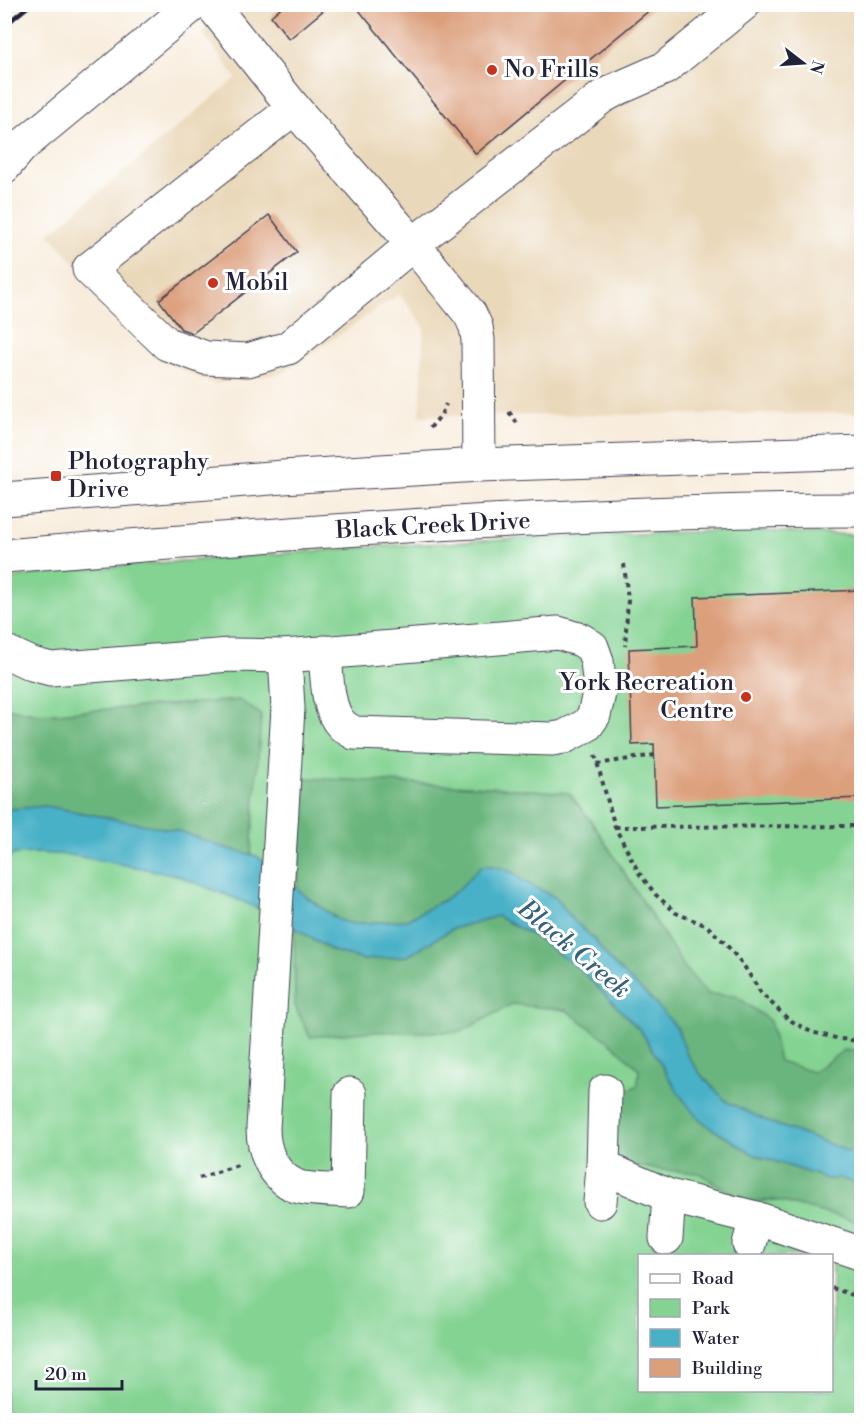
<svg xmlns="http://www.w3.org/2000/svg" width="866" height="1425" viewBox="0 0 866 1425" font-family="'Libre Bodoni',serif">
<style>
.built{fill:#ead8ba}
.green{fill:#84d393;stroke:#537a67;stroke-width:1.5;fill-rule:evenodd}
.forest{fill:#6bb57d;stroke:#466c5c;stroke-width:1.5}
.water{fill:#49b1c7;stroke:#366a81;stroke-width:1.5}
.building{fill:#dc9f7b}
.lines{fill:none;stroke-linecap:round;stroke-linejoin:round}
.minor-casing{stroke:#424053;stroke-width:35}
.major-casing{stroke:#424053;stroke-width:35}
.path{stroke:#424053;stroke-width:4;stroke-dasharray:4.5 4.5;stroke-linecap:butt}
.minor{stroke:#fff;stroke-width:33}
.major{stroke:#fff;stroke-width:33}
.rail{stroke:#22223b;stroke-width:4.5}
.poi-dot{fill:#c8321e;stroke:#fff;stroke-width:2}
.labels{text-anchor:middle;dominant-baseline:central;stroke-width:6;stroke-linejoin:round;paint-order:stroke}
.poi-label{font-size:24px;fill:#22223b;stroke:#fff;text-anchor:start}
.street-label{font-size:24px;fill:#22223b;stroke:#fff}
.water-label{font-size:26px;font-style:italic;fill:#34627a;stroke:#fff}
</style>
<rect width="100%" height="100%" fill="#fff"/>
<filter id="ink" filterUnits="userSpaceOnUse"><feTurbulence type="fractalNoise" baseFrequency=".0167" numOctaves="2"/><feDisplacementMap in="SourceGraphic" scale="12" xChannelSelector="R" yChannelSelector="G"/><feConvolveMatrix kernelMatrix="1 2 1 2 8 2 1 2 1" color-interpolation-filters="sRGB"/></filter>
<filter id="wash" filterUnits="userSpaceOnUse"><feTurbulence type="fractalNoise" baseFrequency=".008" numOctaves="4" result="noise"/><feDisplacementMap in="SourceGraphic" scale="24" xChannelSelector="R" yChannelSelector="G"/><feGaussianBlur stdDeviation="1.35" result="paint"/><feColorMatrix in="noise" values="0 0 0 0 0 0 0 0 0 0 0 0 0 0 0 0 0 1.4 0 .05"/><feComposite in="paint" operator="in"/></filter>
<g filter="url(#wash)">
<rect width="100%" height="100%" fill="#f8eddd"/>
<path class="built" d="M 240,5 L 861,5 L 861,413 L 420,416 L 424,326 L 399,294 L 283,373 L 214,384 L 162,361 L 49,234 L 236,78 L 203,33 Z"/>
<path class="green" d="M 742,530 L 861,535 L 861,1420 L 5,1420 L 5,580 L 54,571 L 366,547 L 559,537 ZM 640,1256 L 832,1256 L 832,1390 L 640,1390 Z"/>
<g class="forest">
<path d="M 239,700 L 261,715 L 251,855 L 222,847 L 5,809 L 4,704 L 10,709 L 41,714 Z"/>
<path d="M 305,778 L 492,787 L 569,793 L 594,825 L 685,968 L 707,994 L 736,996 L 770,1021 L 779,1061 L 813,1072 L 844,1050 L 861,1052 L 861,1156 L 769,1122 L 727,1102 L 701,1075 L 687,1055 L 677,1028 L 651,999 L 610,961 L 594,939 L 573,920 L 556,898 L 523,881 L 512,872 L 481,866 L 459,889 L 444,900 L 406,920 L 353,924 L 339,920 L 297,890 Z"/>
<path d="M 497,916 L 537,938 L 583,972 L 641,1031 L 680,1094 L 696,1116 L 711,1128 L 753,1154 L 828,1179 L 842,1179 L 861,1185 L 861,1224 L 852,1220 L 775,1200 L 746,1202 L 699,1173 L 653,1169 L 614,1160 L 617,1096 L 638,1085 L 639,1069 L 611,1043 L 566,1010 L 512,1004 L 461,1032 L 364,1032 L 310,1037 L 295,1006 L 294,927 L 333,951 L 363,960 L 408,956 L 452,929 Z"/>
</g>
<path class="water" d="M 46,806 L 179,831 L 222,847 L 257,856 L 313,902 L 339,920 L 353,924 L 407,920 L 444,900 L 459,889 L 481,866 L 494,866 L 512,872 L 523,881 L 556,898 L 573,920 L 594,939 L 610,961 L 651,999 L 677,1028 L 687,1055 L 701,1075 L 727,1102 L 769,1122 L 861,1156 L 861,1185 L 842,1179 L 828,1179 L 753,1154 L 711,1128 L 696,1116 L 679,1094 L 641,1031 L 583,972 L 537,938 L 497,916 L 452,929 L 408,956 L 363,960 L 333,951 L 277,917 L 239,900 L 173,874 L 71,855 L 36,853 L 16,854 L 5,858 L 5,809 L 13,809 Z"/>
<g id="blocks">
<g class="building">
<path d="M 285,4 L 331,4 L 289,39 L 271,16 Z"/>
<path d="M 354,4 L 657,4 L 476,154 Z"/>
<path d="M 269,215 L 297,252 L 193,333 L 181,329 L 159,300 Z"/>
<path d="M 861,590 L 861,798 L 656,806 L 654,744 L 632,745 L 629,649 L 697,646 L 695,597 Z"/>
</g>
</g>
</g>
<g filter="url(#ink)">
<use href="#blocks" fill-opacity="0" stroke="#424053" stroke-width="1.5"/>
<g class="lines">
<g class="minor-casing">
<g id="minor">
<path d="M 211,4 L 294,108 L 413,244 L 470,314 L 476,327 L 478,340 L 479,465"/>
<path d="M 294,108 L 89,269 L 167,344 L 206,358 L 248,360 L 288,348 L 413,244 L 602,97 L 615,90 L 665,68 L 744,4"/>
<path d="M 4,167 L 22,146 L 194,4"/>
<path d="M 4,651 L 32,664 L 51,669 L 230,655 L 285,656 L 558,633 L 581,640 L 592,647 L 597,661 L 600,689 L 594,715 L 587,725 L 564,737 L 552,739 L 354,733 C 350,730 346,729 342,725 C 326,709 327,673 325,652"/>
<path d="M 285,656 L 288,708 L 263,1128 C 263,1152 273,1176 296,1186 C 306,1190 335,1190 348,1191 L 350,1094"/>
<path d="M 603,1167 L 669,1196"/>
<path d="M 600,1202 L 603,1167 L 605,1091"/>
<path d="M 756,1218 L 862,1254"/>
<path d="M 666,1238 L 669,1196 L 756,1218 L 749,1244"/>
</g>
</g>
<g class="major-casing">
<g id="major">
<path d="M 4,499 L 283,477 L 479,465 L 862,452"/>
<path d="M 4,556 C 289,533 575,510 862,510"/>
</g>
</g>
<g class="path">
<path d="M 509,412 L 519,426"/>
<path d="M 430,428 L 441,415 L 446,404"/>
<path d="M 624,564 L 628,600 L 625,646"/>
<path d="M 595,755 L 615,827 L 639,873 L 656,895 L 676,913 L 707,926 L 725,943 L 744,966 L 761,993 L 788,1019 L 811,1032 L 840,1039 L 862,1041"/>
<path d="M 597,764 L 655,755"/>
<path d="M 615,827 L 862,826"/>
<path d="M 199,1178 L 241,1164"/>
<path d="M 832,1288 L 862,1298"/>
</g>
<use href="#minor" class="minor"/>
<use href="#major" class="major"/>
<path class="rail" d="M 4,26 L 31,4"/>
</g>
</g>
<g class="poi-dot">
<circle cx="492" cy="70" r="6"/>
<circle cx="213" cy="283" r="6"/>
<rect x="50" y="470" width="12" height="12" rx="3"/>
<circle cx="746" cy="697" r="6"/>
</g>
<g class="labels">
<g class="poi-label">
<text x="504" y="70">No Frills</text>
<text x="225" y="283">Mobil</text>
<text x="68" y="462">Photography<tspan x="68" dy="28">Drive</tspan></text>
<text x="734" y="683" text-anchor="end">York Recreation<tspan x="734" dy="28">Centre</tspan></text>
</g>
<g class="street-label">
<text transform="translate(433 526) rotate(-3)">Black Creek Drive</text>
</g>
<g class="water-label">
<text transform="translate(574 949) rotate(40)">Black Creek</text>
</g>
</g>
<rect width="866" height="1425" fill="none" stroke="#fff" stroke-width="24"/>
<rect x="638" y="1254" width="195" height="138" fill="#ffffff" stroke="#a7a7b1" stroke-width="1.5"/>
<rect x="650" y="1274" width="30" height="9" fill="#ffffff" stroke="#a7a7b1" stroke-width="1.5"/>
<text x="692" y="1284" font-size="18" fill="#22223b">Road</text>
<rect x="650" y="1299" width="30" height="18" fill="#84d393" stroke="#a7a7b1" stroke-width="1.5"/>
<text x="692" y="1314" font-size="18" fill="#22223b">Park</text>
<rect x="650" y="1329" width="30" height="18" fill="#49b1c7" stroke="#a7a7b1" stroke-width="1.5"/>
<text x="692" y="1344" font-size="18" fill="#22223b">Water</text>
<rect x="650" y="1359" width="30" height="18" fill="#dc9f7b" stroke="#a7a7b1" stroke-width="1.5"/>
<text x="692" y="1374" font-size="18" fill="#22223b">Building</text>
<g transform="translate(803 63) rotate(107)" stroke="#ffffff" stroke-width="4.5" paint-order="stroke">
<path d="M0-4.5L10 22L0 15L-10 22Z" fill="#22223b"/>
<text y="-9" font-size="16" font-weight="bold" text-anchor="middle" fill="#22223b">N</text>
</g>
<path d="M36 1380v9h86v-9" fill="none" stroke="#22223b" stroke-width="3"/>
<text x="45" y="1380" font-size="18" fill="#22223b" stroke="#ffffff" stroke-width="4.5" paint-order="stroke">20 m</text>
</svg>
